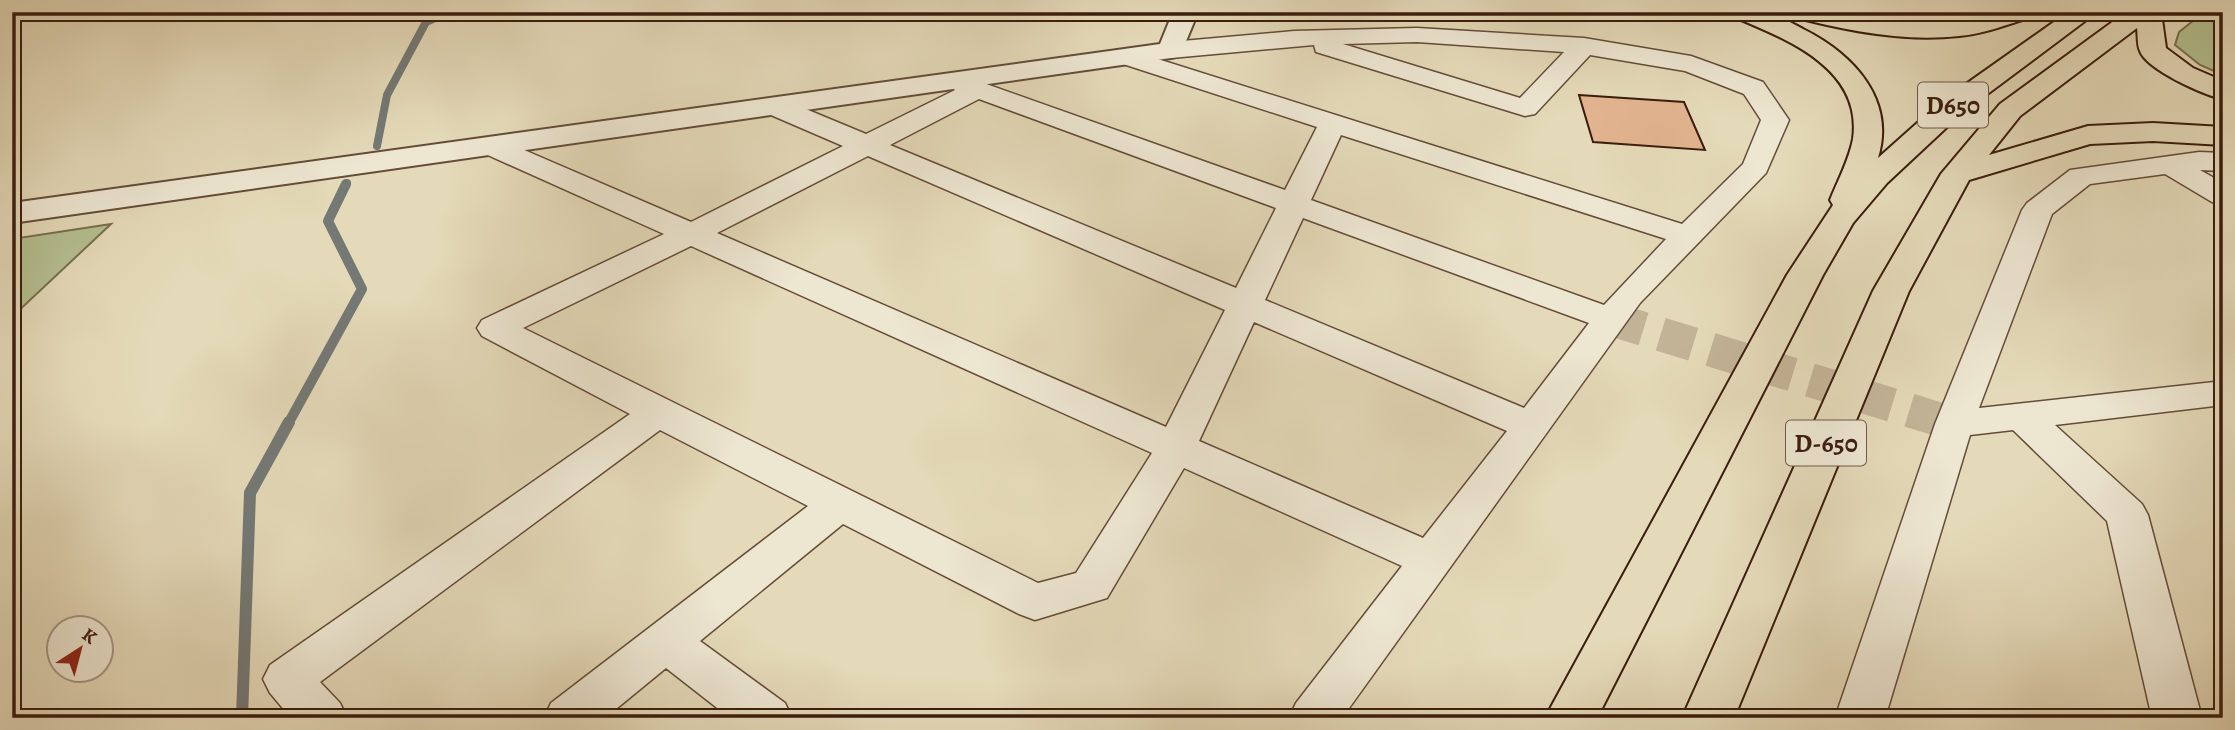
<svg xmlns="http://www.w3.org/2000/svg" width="2235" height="730" viewBox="0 0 2235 730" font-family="Alegreya,serif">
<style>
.green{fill:#b4bf8f;stroke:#786e4e;stroke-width:2}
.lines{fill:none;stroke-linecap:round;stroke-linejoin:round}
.stream-far2{stroke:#747975;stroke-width:8}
.stream-far1{stroke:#747975;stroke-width:10}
.stream{stroke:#747975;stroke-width:12}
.building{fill:#e1b38f;stroke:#3b1d0e;stroke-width:2}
.minor-tunnel-far1{stroke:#c2b396;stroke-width:34;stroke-dasharray:34 18;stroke-linecap:butt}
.minor-tunnel{stroke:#c2b396;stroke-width:44;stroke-dasharray:44 22;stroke-linecap:butt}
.minor-casing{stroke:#654c38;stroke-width:3}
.tertiary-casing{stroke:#654c38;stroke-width:4}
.trunk-casing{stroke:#3b1d0e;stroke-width:4}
.minor{fill:#ede6d1;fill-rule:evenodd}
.tertiary{fill:#ede6d1;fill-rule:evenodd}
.trunk{fill:#e4d9b8;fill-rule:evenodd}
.labels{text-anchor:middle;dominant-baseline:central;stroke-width:5;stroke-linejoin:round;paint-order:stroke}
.shield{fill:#ede6d1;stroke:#705948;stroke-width:2}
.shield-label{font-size:26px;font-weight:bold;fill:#3b1d0e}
</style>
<rect width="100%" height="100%" fill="#e4d9b8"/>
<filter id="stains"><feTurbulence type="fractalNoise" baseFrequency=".00286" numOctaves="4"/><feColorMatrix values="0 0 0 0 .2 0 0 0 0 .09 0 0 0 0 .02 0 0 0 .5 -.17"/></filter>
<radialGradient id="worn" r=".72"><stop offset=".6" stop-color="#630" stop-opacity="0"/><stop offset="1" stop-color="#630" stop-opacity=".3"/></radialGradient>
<g class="green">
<path d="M 1834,12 L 1998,12 L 1917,22 Z"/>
<path d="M 2204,12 L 2223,12 L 2223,75 L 2200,65 L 2175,45 L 2179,32 Z"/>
<path d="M 111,224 L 12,317 L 12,239 Z"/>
</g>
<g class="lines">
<g class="stream-far2">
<path d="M 377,146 L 387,95 L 426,22 L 448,12"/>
<path d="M 346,186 L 347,183"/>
</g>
<path class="stream-far1" d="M 288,424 L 362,289 L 328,221 L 346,184"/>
<path class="stream" d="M 242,718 L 250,493 L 289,422"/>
</g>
<path class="building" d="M 1579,95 L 1684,102 L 1705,150 L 1593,142 Z"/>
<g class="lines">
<path class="minor-tunnel-far1" d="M 1611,319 L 1954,424"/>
<path class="minor-tunnel" d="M 1949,422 L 1954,424"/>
<g class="minor-casing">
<g id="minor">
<path d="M 1417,28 L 1584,38 L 1691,56 L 1763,82 L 1789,120 L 1766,173 L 1640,303 L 1342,718 L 1289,718 L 1296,703 L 1402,566 L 1184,468 L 1107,598 L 1035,620 L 1019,614 L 843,524 L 700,641 L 785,703 L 792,718 L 730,718 L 666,668 L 605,718 L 544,718 L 551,703 L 808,506 L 660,430 L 320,682 L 340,703 L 347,718 L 291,718 L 270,693 L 263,679 L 270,665 L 630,414 L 482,336 L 477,328 L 482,320 L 664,234 L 481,152 L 477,146 L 481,140 L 491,137 L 501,140 L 691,222 L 843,146 L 764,112 L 760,106 L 764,100 L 774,98 L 784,100 L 866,134 L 955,90 L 945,82 L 949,76 L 958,74 L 1285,190 L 1317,127 L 1117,62 L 1113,57 L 1117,52 L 1126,49 L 1682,224 L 1743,164 L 1761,120 L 1744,94 L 1685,71 L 1590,55 L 1535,114 L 1525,116 L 1316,52 L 1314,45 L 1171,58 L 1162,55 L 1158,50 L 1162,45 L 1171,42 L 1294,31 ZM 1417,42 L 1564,52 L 1520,98 L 1343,44 ZM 979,99 L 1276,208 L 1236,288 L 890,145 ZM 1341,135 L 1666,239 L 1604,305 L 1311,200 ZM 868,156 L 1225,310 L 1166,427 L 717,233 ZM 1303,218 L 1589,323 L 1524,408 L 1265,300 ZM 691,246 L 1152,453 L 1076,573 L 1038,583 L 523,328 ZM 1254,322 L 1507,431 L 1423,538 L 1199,441 Z"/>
<path d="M 2199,152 L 2223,153 L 2223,171 L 2200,170 L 2223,183 L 2223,205 L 2212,202 L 2165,174 L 2090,184 L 2052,214 L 1979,408 L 2223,381 L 2223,405 L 2055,425 L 2142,504 L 2148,515 L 2202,718 L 2152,718 L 2107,521 L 2013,430 L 1970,435 L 1885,718 L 1835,718 L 1935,424 L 2022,210 L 2027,203 L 2070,170 Z"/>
</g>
</g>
<g class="tertiary-casing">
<path id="tertiary" d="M 1173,12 L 1198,12 L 1180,56 L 1171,58 L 12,223 L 12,203 L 1160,44 Z"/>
</g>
<g class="trunk-casing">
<g id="trunk">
<path d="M 1731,12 C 1741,12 1753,11 1763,12 C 1776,14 1792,23 1803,29 C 1853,54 1896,99 1878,158 L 1942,101 L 2068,12 L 2097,12 L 1962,113 L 1887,183 L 1853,223 L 1823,275 L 1597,718 L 1545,718 L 1787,275 L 1833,205 L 1830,200 C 1838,180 1849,160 1853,139 C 1863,68 1786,39 1734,17 Z"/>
<path d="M 1791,12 L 1839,12 L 1892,20 L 1939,22 L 1978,18 L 1996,12 L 2035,12 L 2032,17 C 2008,24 1984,34 1959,36 C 1904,42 1848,31 1794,17 Z"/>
<path d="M 2126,12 L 2161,12 L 2166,48 L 2193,68 L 2223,81 L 2223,99 C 2204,95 2147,70 2140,51 C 2137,45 2138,35 2137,28 L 2020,116 L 1989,155 L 2088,126 L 2153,123 L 2223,127 L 2223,145 L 2153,141 L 2090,144 L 1969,180 L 1909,291 L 1734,718 L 1682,718 L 1873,291 L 1941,174 L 2000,104 Z"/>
</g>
</g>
<use href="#minor" class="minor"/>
<use href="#tertiary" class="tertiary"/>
<use href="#trunk" class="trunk"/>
</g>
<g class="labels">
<g class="shield">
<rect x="1918" y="82.5" width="70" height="45" rx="5"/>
<rect x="1786" y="420.5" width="80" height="45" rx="5"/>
</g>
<g class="shield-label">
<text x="1953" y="105">D650</text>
<text x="1826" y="443">D-650</text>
</g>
</g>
<rect width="2235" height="730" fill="none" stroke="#e4d9b8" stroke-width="42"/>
<rect x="14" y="14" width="2207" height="702" fill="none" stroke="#3b1d0e" stroke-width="3.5"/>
<rect x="21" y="21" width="2193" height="688" fill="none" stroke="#3b1d0e" stroke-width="2"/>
<g transform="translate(80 649) rotate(36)"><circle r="33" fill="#ede6d1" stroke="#a69683" stroke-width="2"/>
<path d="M0-5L12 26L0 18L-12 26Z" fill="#8f2418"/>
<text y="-10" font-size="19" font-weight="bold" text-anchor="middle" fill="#3b1d0e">K</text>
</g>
<rect width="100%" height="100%" filter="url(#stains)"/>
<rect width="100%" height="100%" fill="url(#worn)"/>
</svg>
